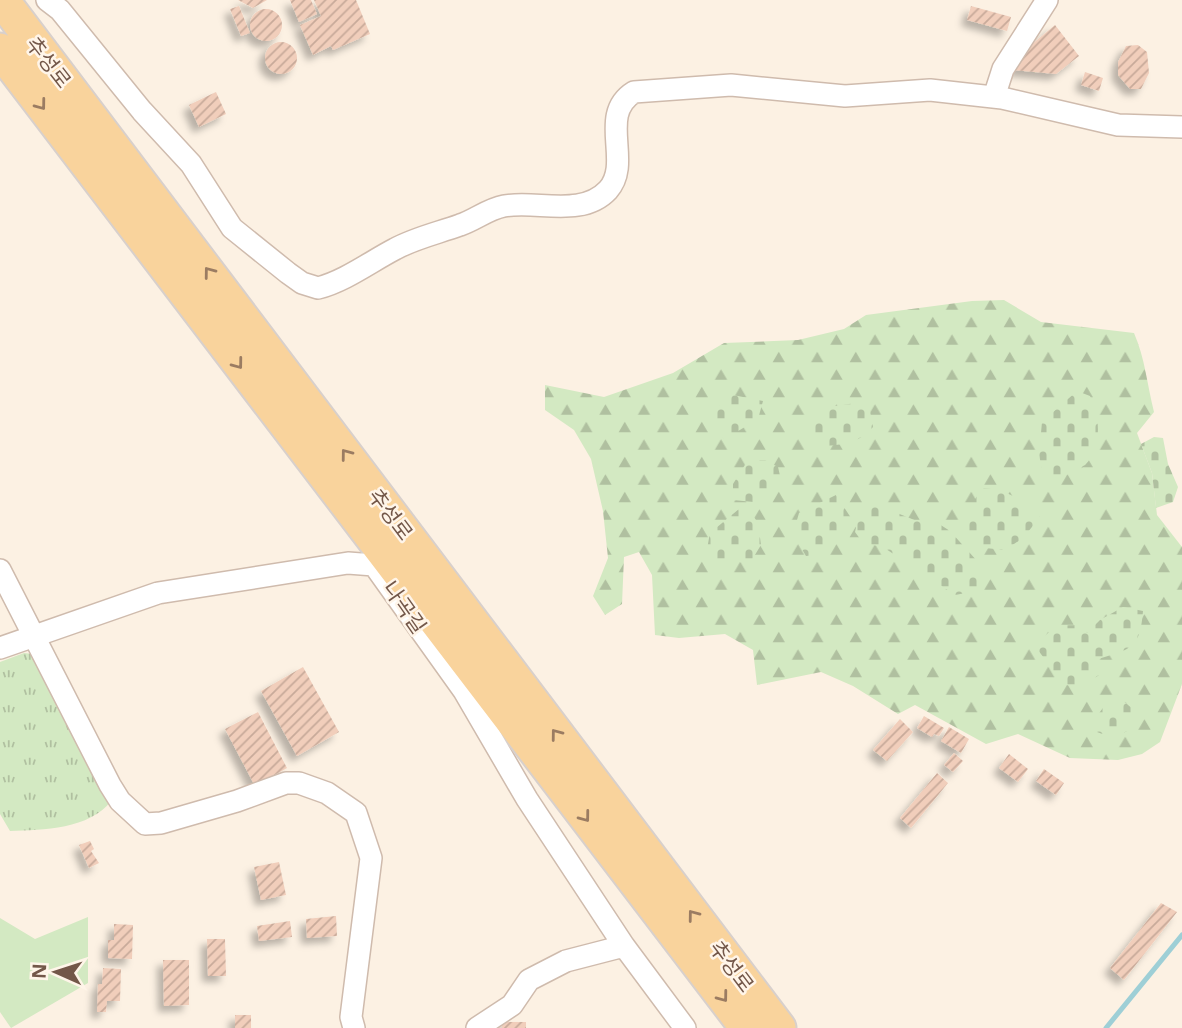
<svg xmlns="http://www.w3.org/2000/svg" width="1182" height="1028" viewBox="0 0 1182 1028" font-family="'Noto Sans','Noto Sans KR',sans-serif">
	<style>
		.grass { fill: url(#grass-tufts) }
		.forest { fill: url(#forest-firs) }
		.cemetery { fill: url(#cemetery-stones) }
		.park { fill: #d3e9c2 }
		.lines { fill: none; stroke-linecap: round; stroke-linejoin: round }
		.stream { stroke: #9ecfd6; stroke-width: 5 }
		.building { fill: url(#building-hatch); filter: url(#shadow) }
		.minor-casing { stroke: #cfbbad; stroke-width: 24 }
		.primary-casing { stroke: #d8d0cc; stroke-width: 37 }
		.minor { stroke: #fff; stroke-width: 21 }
		.primary { stroke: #f9d39c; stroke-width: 33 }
		.oneway { stroke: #9b7c62 }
		.labels { text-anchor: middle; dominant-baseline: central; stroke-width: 5; stroke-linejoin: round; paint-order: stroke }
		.street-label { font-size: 21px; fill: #735749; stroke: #fff5e9 }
	</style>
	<defs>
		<pattern id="grass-tufts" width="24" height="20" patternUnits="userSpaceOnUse" patternTransform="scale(1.75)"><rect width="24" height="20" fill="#d3e9c2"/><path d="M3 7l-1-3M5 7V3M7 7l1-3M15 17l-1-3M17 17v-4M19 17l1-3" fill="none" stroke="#b0c0a0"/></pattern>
		<pattern id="forest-firs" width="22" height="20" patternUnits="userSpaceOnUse" patternTransform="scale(1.75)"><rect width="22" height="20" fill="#d3e9c2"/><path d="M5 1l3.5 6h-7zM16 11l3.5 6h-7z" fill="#b0c0a0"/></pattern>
		<pattern id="cemetery-stones" width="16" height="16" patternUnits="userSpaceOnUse" patternTransform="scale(1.75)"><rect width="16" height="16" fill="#d3e9c2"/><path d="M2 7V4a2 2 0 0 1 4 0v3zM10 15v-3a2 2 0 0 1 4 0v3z" fill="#b0c0a0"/></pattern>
		<pattern id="building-hatch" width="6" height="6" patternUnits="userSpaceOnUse" patternTransform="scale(1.75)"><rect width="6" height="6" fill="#f1cebb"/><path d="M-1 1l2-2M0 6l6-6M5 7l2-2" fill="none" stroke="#c8aa9a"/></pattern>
		<filter id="shadow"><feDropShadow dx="-6" dy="6" stdDeviation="3.5" flood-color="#0004"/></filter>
	</defs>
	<rect width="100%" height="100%" fill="#fcf1e3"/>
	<path class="grass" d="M24 653 33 654 111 801C90 829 43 830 10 831L0 814V662Z"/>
	<path class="forest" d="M1004 300 1041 322 1134 333C1145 358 1147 384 1154 412L1137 433 1152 473 1157 515 1182 547V684L1160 742 1142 754 1118 760 1070 758 1018 734 986 744 915 705 898 714 853 686 821 672 757 685 753 650 725 634 679 638 655 635 652 575 639 552 624 557 622 604 605 615 593 596 608 558 603 511 591 459 574 430 545 410V385L604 397 673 373 724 343 798 340 844 329 866 315 972 301Z"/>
	<path class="cemetery" d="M1077 391 1090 396C1109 434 1094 487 1043 473L1039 455 1042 422Z
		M728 394 763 401 758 419 725 439 717 433 711 416Z
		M856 403 870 411 873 427C859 443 844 445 823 446L809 433 815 415 828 407Z
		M1154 437 1163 438 1168 464 1178 487 1173 502 1156 508 1152 473 1141 444Z
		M748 460H765L778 467 781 480 764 503 733 500V484Z
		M983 488C1008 490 1023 500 1040 517L1023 538 1005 550 975 547 962 536C963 518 972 502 983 488Z
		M836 495 853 521C840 542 831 554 806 556L793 534 799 513Z
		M877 505 917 521 936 522 950 531 978 562 985 580 976 591 955 595 883 547 863 543 855 532 860 510Z
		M739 509 750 511 758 523 761 545 750 563 717 560 707 549 710 533Z
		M1123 607 1143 611C1140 648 1132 649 1098 659L1102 673 1083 686 1064 685 1035 646C1051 628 1059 623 1084 626L1087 633 1100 620Z
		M1122 700 1134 710 1135 725C1123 736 1112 738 1097 732V716L1108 701Z"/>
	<path class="park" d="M88 917V983L11 1028 0 1012V918L35 939Z"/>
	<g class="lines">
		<path class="stream" d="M1106 1028 1182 935"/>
	</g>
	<path class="building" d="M238 0H267L253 8Z
		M290 0H311L317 14 299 22Z
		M314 0H356L370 34 333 50 331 46 313 55 300 25 321 16Z
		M239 6 250 33 241 36 230 9Z
		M971 6 1011 17 1007 31 967 20Z
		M250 25a16 16 0 1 1 32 0a16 16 0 1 1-32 0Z
		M1055 25 1079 56 1056 74 1013 70 1019 55Z
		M265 58a16 16 0 1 1 32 0a16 16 0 1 1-32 0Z
		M1138 45 1147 52 1149 73 1141 89H1130L1118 75V62L1126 46Z
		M1085 72 1103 78 1099 91 1081 85Z
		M216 92 226 114 199 127 189 105Z
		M303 667 339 732 297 756 261 691Z
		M258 712 287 768 255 786 225 729Z
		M924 716 944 728 939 736 934 734 932 737 917 728Z
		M900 719 913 732 887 761 873 750Z
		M949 727 969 739 961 753 941 741Z
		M954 753 963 761 953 772 944 765Z
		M1009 754 1028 769 1018 782 999 768Z
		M1044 769 1064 783 1056 795 1036 781Z
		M937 773 948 783 911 828 900 818Z
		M90 841 94 849 91 851 99 863 89 868 79 845Z
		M279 862 286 895 261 900 254 867Z
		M1161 903 1177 912 1124 980 1110 968Z
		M336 916 337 936 307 938 306 919Z
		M290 921 292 937 259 941 257 926Z
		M114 924 133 925 132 959 108 958V940H114Z
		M207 939H225L226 976H208Z
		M163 960H189V1005L164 1006Z
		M103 968 121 969 120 1001H107L106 1012H97L98 984H102Z
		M235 1015H251V1028H235Z
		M502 1022H526V1028H502Z"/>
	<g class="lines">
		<defs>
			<path id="minor" d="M47 0 60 10 142 111 191 164 232 228 288 273 302 283 318 288C345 281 370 262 395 249 415 238 438 233 460 225 475 220 488 209 504 206 537 200 582 218 608 190 633 162 597 115 634 92L731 85 845 96 930 90 1002 98 1118 125 1182 127
				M994 97 1003 69 1047 0
				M0 570 110 785 120 801 145 824 161 823 237 801 286 783H299L327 793 356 813 371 858 351 1017 354 1028
				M0 648 158 593 348 563 374 565 464 691 527 799 624 946 685 1028
				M477 1028 512 1005 529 980 566 961 624 946"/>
			<path id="primary" d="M2 0 779 1028
				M0 50 747 1028"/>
		</defs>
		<use href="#minor" class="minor-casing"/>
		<use href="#primary" class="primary-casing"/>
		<use href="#minor" class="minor"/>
		<use href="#primary" class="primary"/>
	</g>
	<defs><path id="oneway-chevron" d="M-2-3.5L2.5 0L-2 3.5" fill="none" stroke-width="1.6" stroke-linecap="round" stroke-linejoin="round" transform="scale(1.75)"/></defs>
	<g class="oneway">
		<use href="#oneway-chevron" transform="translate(41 105) rotate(53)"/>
		<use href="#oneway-chevron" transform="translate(209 272) rotate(-127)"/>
		<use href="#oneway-chevron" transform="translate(238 364) rotate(53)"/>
		<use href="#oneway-chevron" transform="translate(346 454) rotate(-127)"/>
		<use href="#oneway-chevron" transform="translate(556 734) rotate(-127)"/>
		<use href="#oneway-chevron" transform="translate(585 817) rotate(53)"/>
		<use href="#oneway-chevron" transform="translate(693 915) rotate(-127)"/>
		<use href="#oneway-chevron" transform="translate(723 997) rotate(53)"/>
	</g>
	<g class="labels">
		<g class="street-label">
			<text transform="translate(49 62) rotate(52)">추성로</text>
			<text transform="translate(391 514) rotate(53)">추성로</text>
			<text transform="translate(405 607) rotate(55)">나곡길</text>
			<text transform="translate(732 966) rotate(53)">추성로</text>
		</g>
	</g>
	<g transform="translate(56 972) rotate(273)" stroke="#fff5e9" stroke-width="5" paint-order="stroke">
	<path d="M0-5L12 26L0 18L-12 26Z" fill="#735749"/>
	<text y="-10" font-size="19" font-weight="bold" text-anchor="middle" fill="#735749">N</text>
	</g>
</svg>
